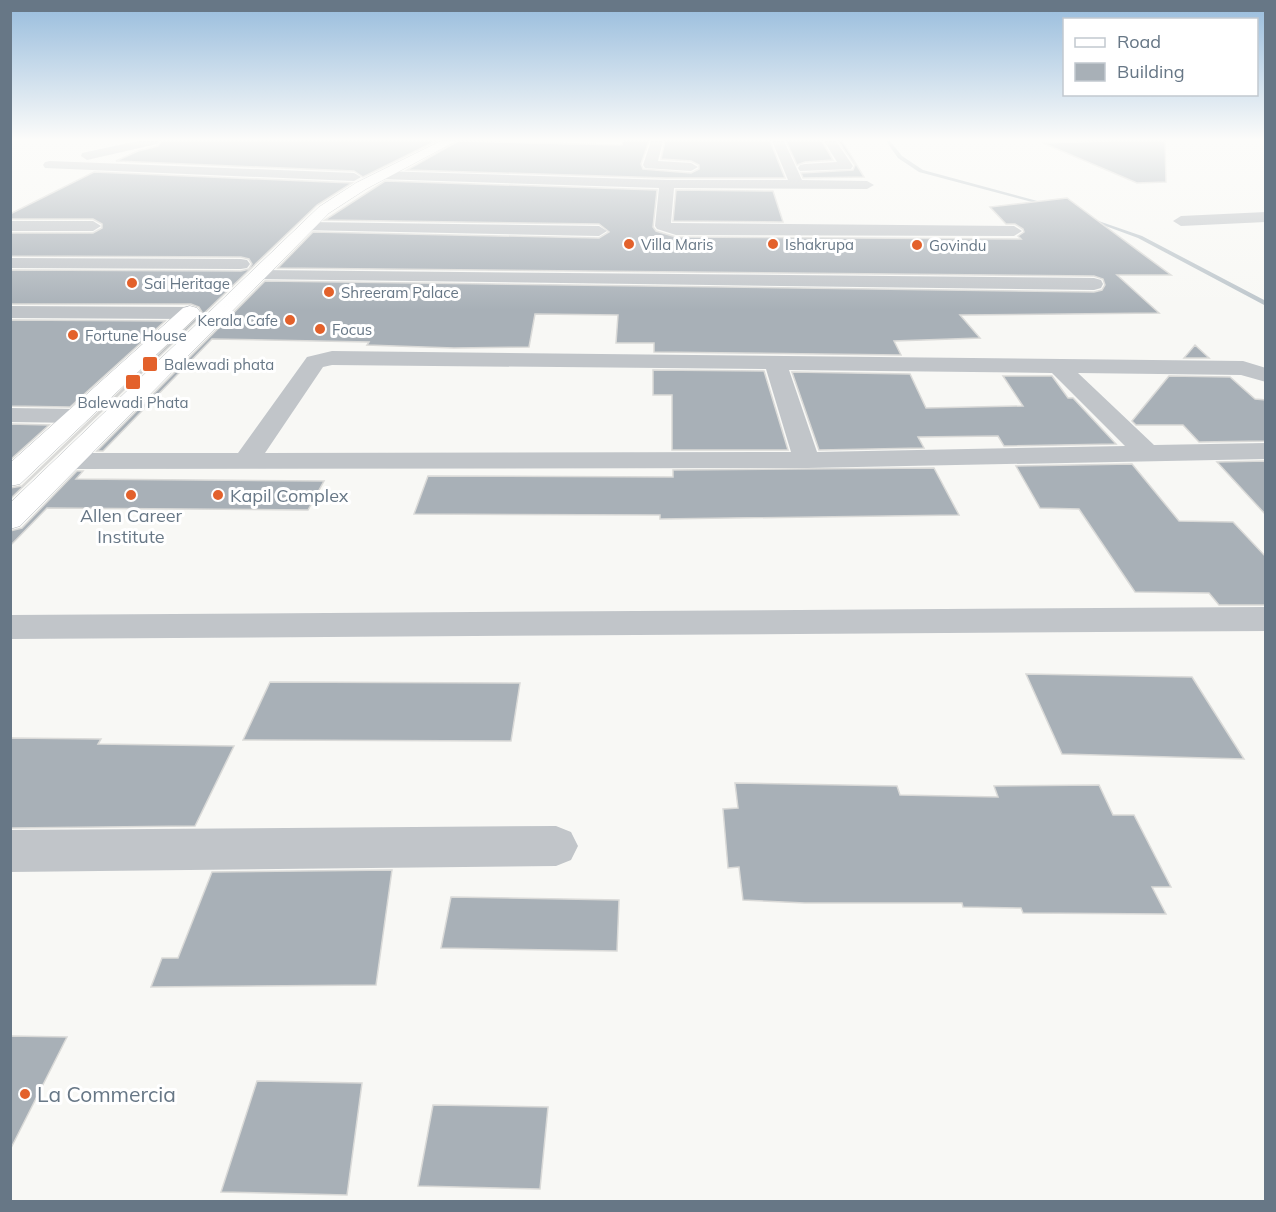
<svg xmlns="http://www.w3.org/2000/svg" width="1276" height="1212" viewBox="0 0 1276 1212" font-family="Mulish,sans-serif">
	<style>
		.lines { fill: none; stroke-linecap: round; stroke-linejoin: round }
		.stream { fill: #bcc5cb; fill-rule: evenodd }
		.building { fill: #a8b0b7; stroke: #dadad8; stroke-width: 1.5 }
		.major-casing { stroke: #b5b9bd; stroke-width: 1 }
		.minor { fill: #c1c5c9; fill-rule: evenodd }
		.major { fill: #fff; fill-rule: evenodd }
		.poi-dot { fill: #e3612b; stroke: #fff; stroke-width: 2 }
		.labels { text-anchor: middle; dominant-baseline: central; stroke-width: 6; stroke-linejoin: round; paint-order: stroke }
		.far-poi-label { font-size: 15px; fill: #677786; stroke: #fff; text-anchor: start }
		.poi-label { font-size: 18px; fill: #677786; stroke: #fff; text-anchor: start }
		.near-poi-label { font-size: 21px; fill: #677786; stroke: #fff; text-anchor: start }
	</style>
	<rect width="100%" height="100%" fill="#f8f8f5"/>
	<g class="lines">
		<path class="stream" d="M886 141H890L902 156 923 170 1056 206 1051 207 919 172 898 158Z
			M1084 216 1142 236 1266 301V306L1138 238 1084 218Z"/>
	</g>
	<path class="building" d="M161 141H436L363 177 354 171 116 161 138 151 158 146Z
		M458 141 622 145 623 141H649L641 164 643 169 691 173 699 169V165L691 161 661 159 665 141H770L785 178H667L407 170Z
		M786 141H822L833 160 805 162 797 165Z
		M838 141H842L864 177 803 178 801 173 853 170 855 165Z
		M1110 141H1165L1166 182 1137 183 1043 143Z
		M94 172 352 183 317 205 10 499V488L22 486 202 312 199 307 191 304H10V270L241 271 249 269 252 264 249 259 241 257 10 256V233H93L102 228V224L93 219H10V214Z
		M385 181 657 190 653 227 656 231 676 237 1021 239 1018 236 1024 232 1023 229 1015 224H1006L990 207 1067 198 1171 275H1117L1159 313 960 315 980 338 894 341 901 355 654 352V343H616L618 315 535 314 529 347 454 348 367 345 369 342 212 339 103 451H97L265 281 1094 292 1102 290 1105 285 1103 279 1094 276 278 268 313 232 599 238 609 232 599 224 325 220Z
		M676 190 773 191 783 222 673 221Z
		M10 320 165 321 70 407 10 406Z
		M1195 345 1209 358H1184Z
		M653 370 764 371 788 450H672V395H653Z
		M792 372 910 374 926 408 1023 406 1003 376H1052L1068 398H1073L1116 444 1004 446 998 436 918 437 924 448 819 450Z
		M1169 376 1230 377 1255 399 1266 400V441L1199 442 1183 425H1136L1132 421Z
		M10 424 49 425 10 460Z
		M1266 461V515L1217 462Z
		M1132 464 1179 521 1233 522 1266 557V605H1219L1209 593 1135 592 1079 509 1040 508 1016 466Z
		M934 468 959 515 660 519V515L414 514 428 476 673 477V470Z
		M77 471H83L76 479 324 481 308 510 47 508 10 546V531L22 528Z
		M1026 674 1192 677 1244 759 1062 754Z
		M270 682 520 683 511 741 243 740Z
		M10 738 101 739 98 744 234 746 195 826 10 828Z
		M735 783 897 786 900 795 998 797 994 786 1099 785 1113 815H1134L1171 887H1152L1166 914 1023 913 1021 908 963 907 962 903H805L743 900 739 867 728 868 723 809 738 808Z
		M392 870 376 985 151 987 162 958H178L212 872Z
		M451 897 619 900 617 951 441 948Z
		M10 1036 67 1037 10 1150Z
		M257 1081 362 1083 347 1195 221 1192Z
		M433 1105 548 1107 540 1189 418 1186Z"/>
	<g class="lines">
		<defs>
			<path id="major" d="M441 141H456L366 189 329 213 20 526 10 529V503L319 207 356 183Z
				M190 306 197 308 200 312 197 316 20 484 10 486V463L183 308Z"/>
		</defs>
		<use href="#major" class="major-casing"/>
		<path class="minor" d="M138 141H159L157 144 87 160 81 156 82 153Z
			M651 141H663L658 161 691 163 698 167 691 171 645 168 643 165Z
			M772 141H784L802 180 867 181 874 185 867 189 674 188 671 223 1014 226 1022 231 1014 236 676 235 657 229 655 226 659 188 380 179 373 175 380 171 667 180H788Z
			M824 141H836L853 166 851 169 800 171 798 168 800 165 805 164 837 162Z
			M50 161 354 173 361 177 354 181 45 168 43 165 45 162Z
			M1266 212V222L1181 226 1173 221 1181 216Z
			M10 221H93L101 226 93 231H10Z
			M307 222 599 226 607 231 599 236 301 230 299 227Z
			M10 258 241 259 247 260 250 264 247 268 241 269 10 268Z
			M259 270 1094 278 1101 280 1103 284 1101 288 1094 290 253 279 250 275 253 271Z
			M10 306 189 307 196 309 199 313 196 317 189 319 10 318Z
			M332 351 1243 361 1266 368V382L1241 375 1078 373 1154 445 1266 443V459L807 468 70 469 61 467 57 461 61 455 70 453H238L307 357ZM332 365 766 369 791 452 265 453 323 367ZM789 370 1052 373 1125 446 817 452Z
			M10 408 78 409 87 411 90 416 87 421 78 423 10 422Z
			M1266 607V631L10 639V615Z
			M556 826 571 832 578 846 571 860 556 866 10 872V830Z"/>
		<use href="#major" class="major"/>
	</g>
	<linearGradient id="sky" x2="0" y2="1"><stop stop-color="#96bbdc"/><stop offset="0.45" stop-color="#fcfcfa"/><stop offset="1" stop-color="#fcfcfa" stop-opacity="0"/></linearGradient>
	<rect width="1276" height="310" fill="url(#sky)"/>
	<g class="poi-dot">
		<circle cx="629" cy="244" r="6"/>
		<circle cx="773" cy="244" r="6"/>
		<circle cx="917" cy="245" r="6"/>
		<circle cx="132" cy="283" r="6"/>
		<circle cx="329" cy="292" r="6"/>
		<circle cx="290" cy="320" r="6"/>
		<circle cx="320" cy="329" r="6"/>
		<circle cx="73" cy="335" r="6"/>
		<rect x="142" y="356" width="16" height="16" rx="3"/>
		<rect x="125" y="374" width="16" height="16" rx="3"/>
		<circle cx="131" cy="495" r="6"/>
		<circle cx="218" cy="495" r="6"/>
		<circle cx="25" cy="1094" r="6"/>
	</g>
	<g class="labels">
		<g class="far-poi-label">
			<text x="641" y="244">Villa Maris</text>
			<text x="785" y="244">Ishakrupa</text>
			<text x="929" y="245">Govindu</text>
			<text x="144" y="283">Sai Heritage</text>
			<text x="341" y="292">Shreeram Palace</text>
			<text x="278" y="320" text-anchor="end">Kerala Cafe</text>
			<text x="332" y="329">Focus</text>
			<text x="85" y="335">Fortune House</text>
			<text x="164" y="364">Balewadi phata</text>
			<text x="133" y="402" text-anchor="middle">Balewadi Phata</text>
		</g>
		<g class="poi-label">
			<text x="230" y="495">Kapil Complex</text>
			<text x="131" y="515" text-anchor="middle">Allen Career<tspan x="131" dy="21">Institute</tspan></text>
		</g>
		<g class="near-poi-label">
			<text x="37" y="1094">La Commercia</text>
		</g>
	</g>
	<rect width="1276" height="1212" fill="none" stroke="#677786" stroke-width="24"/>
	<rect x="1063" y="18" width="195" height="78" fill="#ffffff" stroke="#c2c9cf" stroke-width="1.5"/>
	<rect x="1075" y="38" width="30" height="9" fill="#ffffff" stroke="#c2c9cf" stroke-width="1.5"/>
	<text x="1117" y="48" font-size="18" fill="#677786">Road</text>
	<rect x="1075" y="63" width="30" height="18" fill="#a8b0b7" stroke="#c2c9cf" stroke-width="1.5"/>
	<text x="1117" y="78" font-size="18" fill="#677786">Building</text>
</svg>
